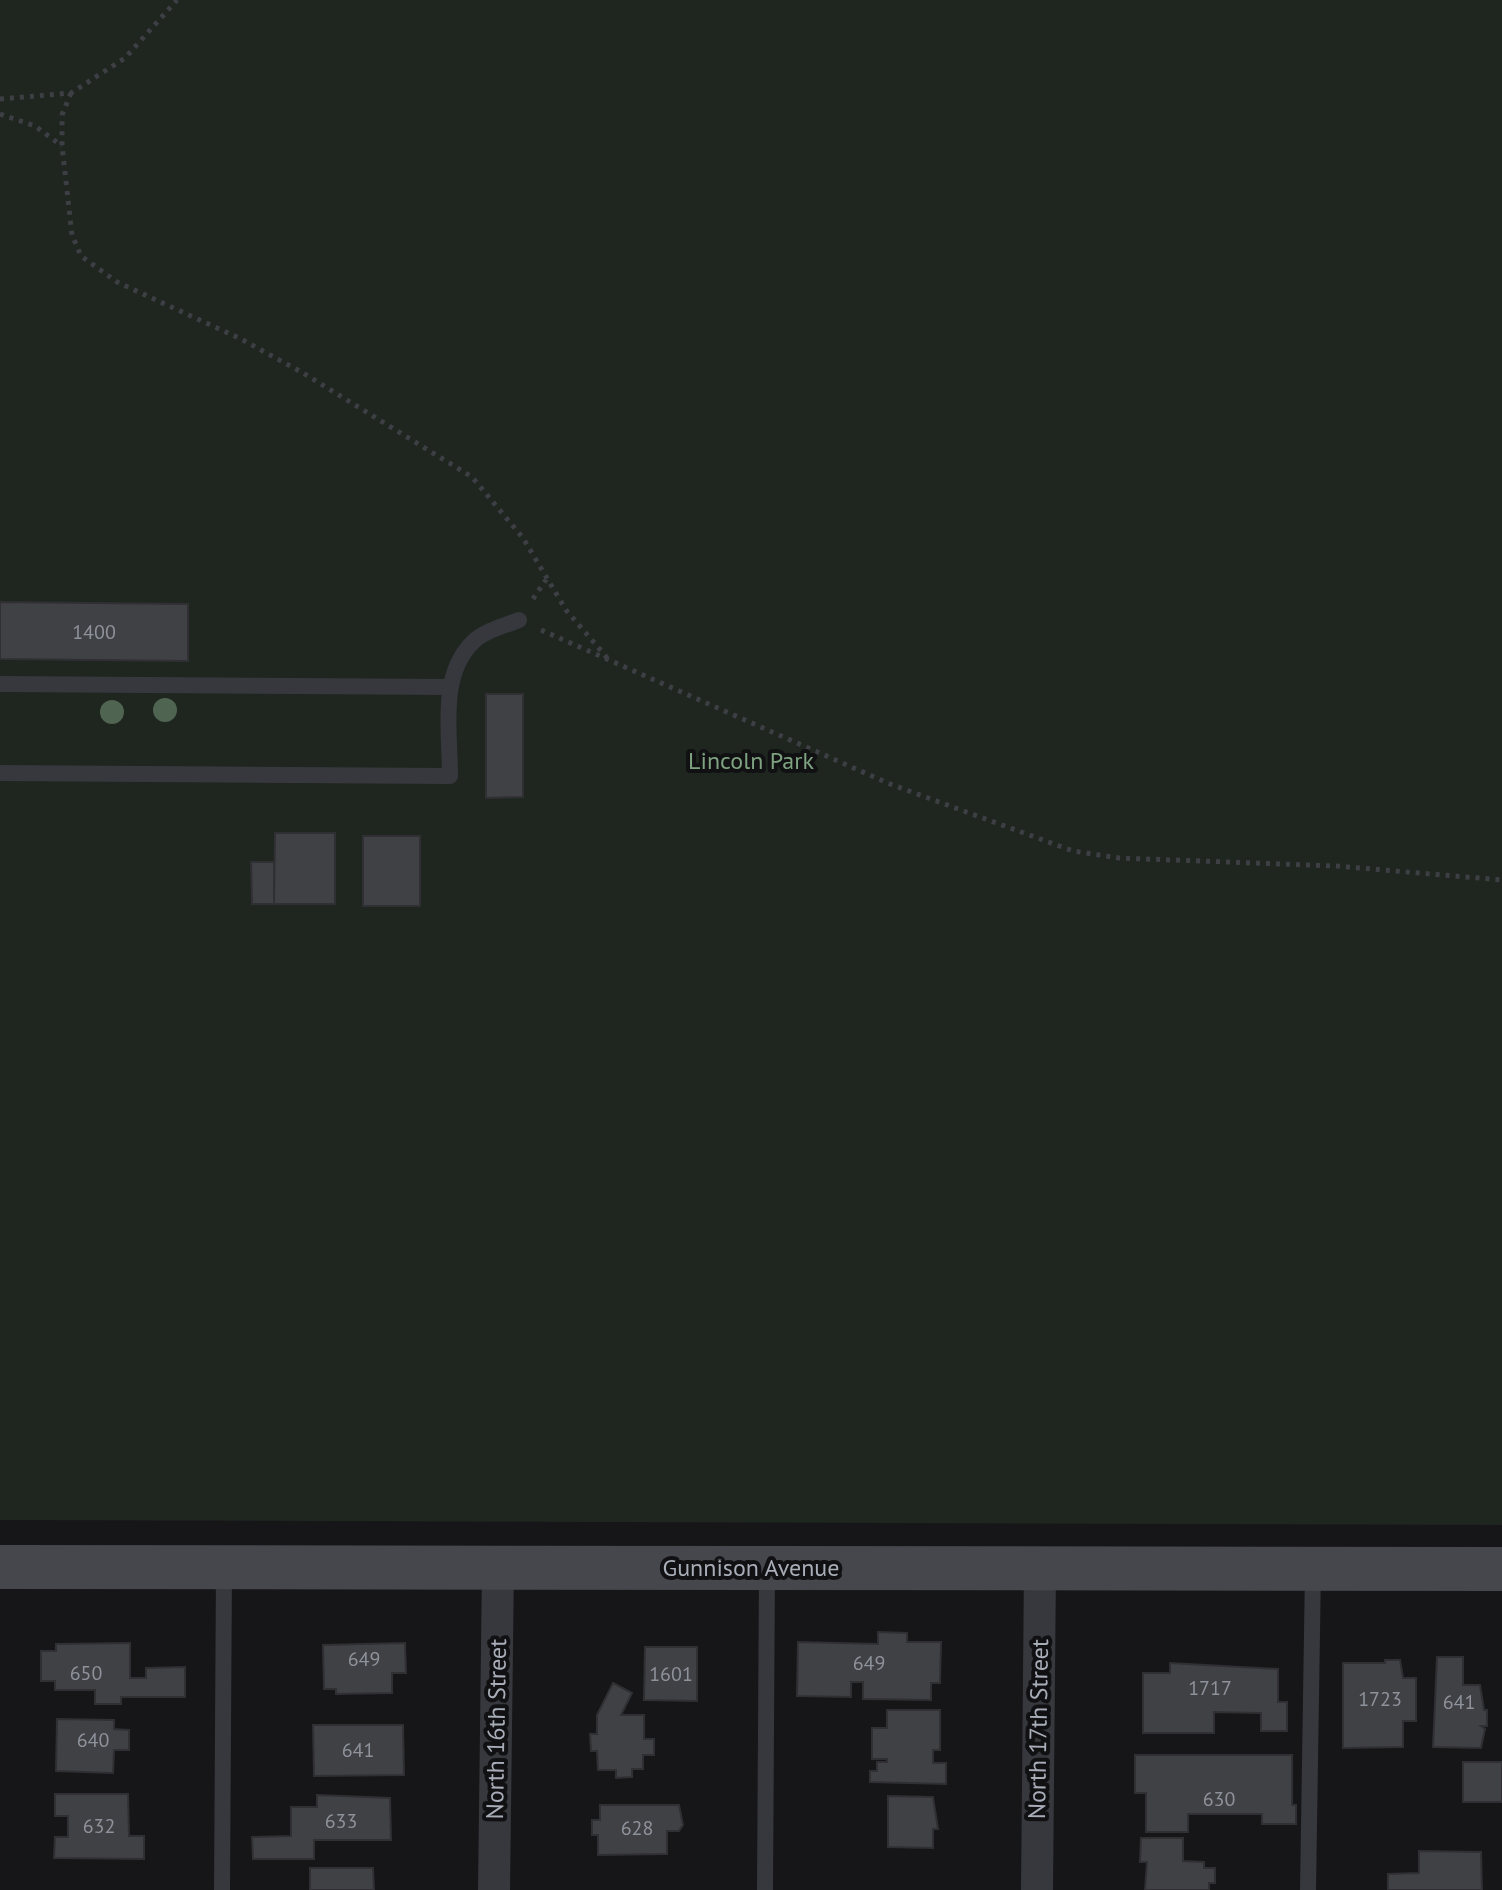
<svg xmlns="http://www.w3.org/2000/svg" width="1502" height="1890" viewBox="0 0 1502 1890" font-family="'PT Sans',sans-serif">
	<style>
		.green { fill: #1e261f }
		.building { fill: #404145; stroke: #303034; stroke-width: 2 }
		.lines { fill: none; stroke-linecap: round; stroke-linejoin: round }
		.path { stroke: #3d3f44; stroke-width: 5; stroke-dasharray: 4 6; stroke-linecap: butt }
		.lane { stroke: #37383d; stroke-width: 16 }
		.street { stroke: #37383d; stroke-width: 32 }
		.secondary { stroke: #45474d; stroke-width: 44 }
		.tree { fill: #506452 }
		.labels { text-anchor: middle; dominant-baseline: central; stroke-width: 8; stroke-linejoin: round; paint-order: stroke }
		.number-label { font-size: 20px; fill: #8e929b }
		.park-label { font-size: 24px; fill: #7fa381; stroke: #111113 }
		.street-label { font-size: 24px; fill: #a8adb8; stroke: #111113 }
	</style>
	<rect width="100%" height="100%" fill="#161618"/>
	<path class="green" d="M0 0H1502V1525L0 1520Z"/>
	<path class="building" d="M0 602 188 604V661L0 659Z
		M486 694H523V797L486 798Z
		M275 833H335V904H274Z
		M363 836H420V906H363Z
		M251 862H274V904H252Z
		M878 1632 907 1633V1642H941L940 1683H931V1700L863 1699V1682H851V1697L797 1696 798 1642 878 1644Z
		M130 1643V1678H146V1668L185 1667V1697H121V1704H95V1690H55V1681H41V1651H56V1644Z
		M405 1643 406 1673H392V1693L336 1694V1689H324L323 1645Z
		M645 1647H697V1701L644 1700Z
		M1437 1657H1463V1685H1480L1484 1710H1487V1726H1481L1485 1729 1481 1748 1433 1747Z
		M1385 1660H1400L1403 1678H1416V1721H1403V1747L1343 1748V1663H1385Z
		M1170 1663 1278 1669V1702H1287V1731H1261V1713L1214 1712V1733H1143V1673H1170Z
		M613 1683 632 1693 621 1715H644V1739H654V1755H643V1769H632V1777L616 1778V1770H598L597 1751H591L590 1734H597V1715Z
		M887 1710H940V1750H933V1763H946V1784L870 1782V1771H877V1762H887V1759H872V1728H887Z
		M57 1719 114 1720V1729L129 1730V1750H114L113 1773 56 1771Z
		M313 1725H403L404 1775 314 1776Z
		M1135 1755H1292V1805H1296V1824H1262V1814H1188V1832H1146V1793H1135Z
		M1463 1762H1502V1802H1463Z
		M55 1794H128L129 1836H144V1859L54 1858 55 1837H68V1816H55Z
		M317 1795 390 1798 391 1840H314V1859H253L252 1837 291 1836V1807H317Z
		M888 1796 933 1797 938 1829H933V1848L888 1847Z
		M600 1805H679L683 1825 679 1831H667V1854L598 1855V1835H592V1820H600Z
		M1141 1838H1183V1861L1204 1862V1868H1215V1883H1209V1890H1145L1147 1862H1140Z
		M1419 1851 1481 1852 1482 1890H1388V1874L1419 1873Z
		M310 1868H373L374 1890H310Z"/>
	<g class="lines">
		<path class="path" d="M71 93 62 115V146L72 235 81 256 117 282 241 339 303 373 472 477 523 538 566 610 609 660
			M0 99 71 93 125 58 177 0
			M0 114 35 126 62 146
			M533 599 547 578
			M541 630 890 784 1073 851 1119 858 1336 866 1502 880"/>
		<path class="lane" d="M0 684 450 687
			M0 773 450 776C450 732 439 675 473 642 484 631 504 626 519 620
			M222 1890 224 1569
			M765 1890 767 1568
			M1308 1890 1313 1569"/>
		<path class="street" d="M494 1890 498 1567
			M1037 1890 1040 1567"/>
		<path class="secondary" d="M0 1567 1502 1569"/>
	</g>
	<g class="tree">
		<circle cx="165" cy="710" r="12"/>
		<circle cx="112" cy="712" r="12"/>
	</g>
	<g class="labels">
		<g class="number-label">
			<text x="94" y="632">1400</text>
			<text x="364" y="1659">649</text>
			<text x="869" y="1663">649</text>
			<text x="86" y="1673">650</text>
			<text x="671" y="1674">1601</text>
			<text x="1210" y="1688">1717</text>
			<text x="1380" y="1699">1723</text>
			<text x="1459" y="1702">641</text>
			<text x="93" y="1740">640</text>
			<text x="358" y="1750">641</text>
			<text x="1219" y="1799">630</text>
			<text x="341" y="1821">633</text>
			<text x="99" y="1826">632</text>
			<text x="637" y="1828">628</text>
		</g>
		<g class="park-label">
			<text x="751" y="760">Lincoln Park</text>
		</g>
		<g class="street-label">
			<text x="751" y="1567">Gunnison Avenue</text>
			<text transform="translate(496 1729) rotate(-89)">North 16th Street</text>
			<text transform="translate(1038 1729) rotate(-89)">North 17th Street</text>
		</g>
	</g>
</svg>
